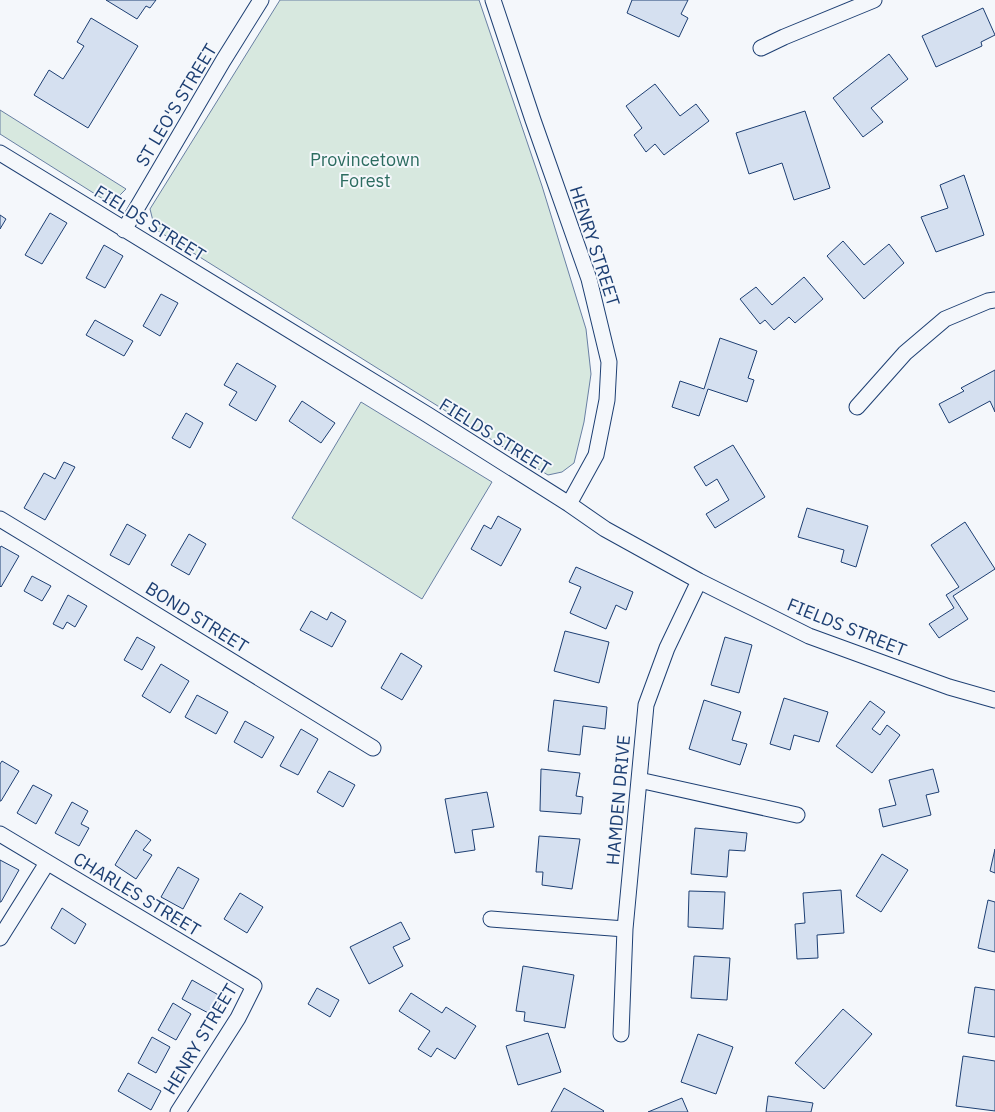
<svg xmlns="http://www.w3.org/2000/svg" width="995" height="1112" viewBox="0 0 995 1112" font-family="'IBM Plex Sans',sans-serif">
	<style>
		.green { fill: #d7e8df; stroke: #687fa3 }
		.building { fill: #d5e0f0; stroke: #1d3f73 }
		.lines { fill: none; stroke-linecap: round; stroke-linejoin: round }
		.minor-casing { stroke: #1d3f73; stroke-width: 17 }
		.minor { stroke: #f4f7fb; stroke-width: 15 }
		.labels { text-anchor: middle; dominant-baseline: central; stroke-width: 4; stroke-linejoin: round; paint-order: stroke }
		.street-label { font-size: 18px; fill: #1d3f73; stroke: #f4f7fb }
		.park-label { font-size: 18px; fill: #2c6c60; stroke: #f4f7fb }
	</style>
	<rect width="100%" height="100%" fill="#f4f7fb"/>
	<path class="green" d="M280 0H479L542 186 586 329 591 374 584 422 574 463 562 472 548 475 155 229 150 209Z
		M0 110 126 189 117 198 103 199 0 134Z
		M361 402 492 482 422 599 292 518Z"/>
	<path class="building" d="M106 0H156L150 8 146 6 137 19Z
		M632 0H688L681 14 688 18 679 37 627 13Z
		M983 8 995 35 981 42 982 46 936 67 922 36Z
		M91 18 138 46 88 128 34 95 49 70 63 79 84 46 77 42Z
		M889 54 908 79 871 108 883 122 863 137 833 98Z
		M655 84 680 116 696 104 709 121 664 155 655 144 646 152 634 135 642 128 626 106Z
		M805 111 830 188 794 200 782 163 749 174 736 133Z
		M964 175 984 235 936 252 921 217 948 208 940 185Z
		M50 213 67 223 42 264 25 255Z
		M0 215 6 219 0 229Z
		M843 241 864 265 889 244 904 263 864 299 827 256Z
		M104 245 123 256 105 288 86 278Z
		M804 277 823 299 795 323 789 317 774 330 765 320 760 324 740 299 756 287 772 305Z
		M161 294 178 303 160 336 143 326Z
		M95 320 133 341 124 356 86 335Z
		M720 338 757 351 748 378 754 380 747 402 708 389 699 416 672 407 680 381 704 389Z
		M237 363 276 386 256 421 229 405 237 392 224 385Z
		M995 370V412L990 401 949 423 939 404 964 391 961 388Z
		M302 401 335 423 321 443 289 421Z
		M186 413 203 423 190 448 172 438Z
		M733 445 765 497 715 528 706 514 729 500 717 479 706 486 694 467Z
		M64 462 75 467 45 520 24 508 44 473 55 479Z
		M807 508 868 526 856 567 841 562 844 550 798 537Z
		M498 516 521 529 501 566 471 549 484 525 491 529Z
		M965 522 995 569 953 596 968 619 939 638 929 624 954 608 946 595 959 587 931 545Z
		M127 524 146 535 129 565 110 555Z
		M189 534 206 544 189 575 171 565Z
		M1 546 19 556 1 587 0 586V548Z
		M576 567 633 592 626 610 616 605 606 629 570 613 581 587 569 582Z
		M32 576 51 586 42 601 24 591Z
		M68 595 87 606 75 627 67 622 63 629 53 624Z
		M311 611 327 620 331 612 346 621 332 647 300 630Z
		M565 631 609 642 599 683 554 671Z
		M137 637 155 647 142 670 124 660Z
		M725 637 752 645 739 693 711 685Z
		M401 653 422 666 402 700 381 688Z
		M161 664 189 681 170 713 142 696Z
		M197 695 228 712 216 734 185 717Z
		M784 698 828 712 819 742 794 735 790 750 770 744Z
		M554 700 607 707 605 729 583 726 580 755 548 751Z
		M704 700 741 712 732 740 747 744 740 765 689 749Z
		M870 701 885 712 872 729 880 735 887 725 900 735 872 773 836 746Z
		M245 721 274 737 262 758 234 742Z
		M301 729 318 739 298 775 280 766Z
		M2 761 19 771 1 801H0V764Z
		M541 769 580 773 576 796 583 797 581 814 540 811Z
		M933 769 939 792 926 795 931 815 883 827 879 809 896 805 889 780Z
		M329 771 355 785 343 807 317 792Z
		M33 785 52 795 36 824 17 813Z
		M487 792 494 827 472 830 475 850 455 853 445 799Z
		M72 802 88 811 81 824 89 828 79 846 55 833Z
		M695 828 747 833 745 851 729 850 727 877 691 874Z
		M136 830 151 840 143 850 152 855 136 879 115 865Z
		M539 836 580 839 572 889 542 885 543 872H536Z
		M995 849V873L990 871Z
		M882 854 908 870 881 912 856 896Z
		M0 860 19 870 1 902H0Z
		M178 867 199 879 183 909 161 897Z
		M841 890 844 933 817 935 818 958 797 959 795 924 805 923 803 893Z
		M689 891 725 892 723 929 688 927Z
		M240 893 263 907 247 933 224 919Z
		M988 900 995 902V952L978 948Z
		M62 908 86 924 75 944 51 928Z
		M401 922 410 939 393 947 403 966 369 984 350 947Z
		M694 956 730 958 727 1000 691 998Z
		M523 966 574 975 565 1028 524 1021 525 1012 516 1011Z
		M192 980 222 997 212 1015 182 999Z
		M975 987 995 990V1037L968 1033Z
		M317 988 339 1000 330 1017 308 1004Z
		M411 993 442 1013 446 1007 476 1026 455 1059 437 1048 431 1057 418 1049 430 1031 399 1011Z
		M173 1003 191 1014 176 1040 158 1030Z
		M843 1009 872 1034 824 1089 795 1063Z
		M548 1033 561 1072 518 1085 506 1046Z
		M698 1034 733 1047 716 1094 681 1082Z
		M152 1037 170 1047 156 1073 138 1063Z
		M963 1056 995 1061V1111L956 1106Z
		M128 1073 161 1091 151 1110 118 1091Z
		M564 1088 604 1111 603 1112H551Z
		M768 1096 813 1103 811 1112H766Z
		M682 1098 688 1112H648Z"/>
	<g class="lines">
		<defs>
			<path id="minor" d="M493 0 533 120 589 279 609 362 607 400 596 455 569 504
				M761 48 784 37 874 0
				M0 153 428 415 569 504 605 529 699 581 809 636 949 687 995 700
				M124 230 223 61 261 0
				M857 407 905 353 945 319 988 301 995 300
				M0 519 38 542 373 748
				M639 780 797 815
				M0 834 254 986 238 1018 178 1112
				M491 919 625 929
				M0 938 47 863
				M621 1034 625 929 646 705 667 648 699 581"/>
		</defs>
		<use href="#minor" class="minor-casing"/>
		<use href="#minor" class="minor"/>
	</g>
	<g class="labels">
		<g class="street-label">
			<text transform="translate(176 105) rotate(-59)">ST LEO'S STREET</text>
			<text transform="translate(150 223) rotate(32)">FIELDS STREET</text>
			<text transform="translate(595 246) rotate(72)">HENRY STREET</text>
			<text transform="translate(495 436) rotate(32)">FIELDS STREET</text>
			<text transform="translate(197 617) rotate(32)">BOND STREET</text>
			<text transform="translate(847 627) rotate(22)">FIELDS STREET</text>
			<text transform="translate(618 800) rotate(-85)">HAMDEN DRIVE</text>
			<text transform="translate(137 894) rotate(31)">CHARLES STREET</text>
			<text transform="translate(200 1039) rotate(-59)">HENRY STREET</text>
		</g>
		<g class="park-label">
			<text x="365" y="159">Provincetown<tspan x="365" dy="21">Forest</tspan></text>
		</g>
	</g>
</svg>
